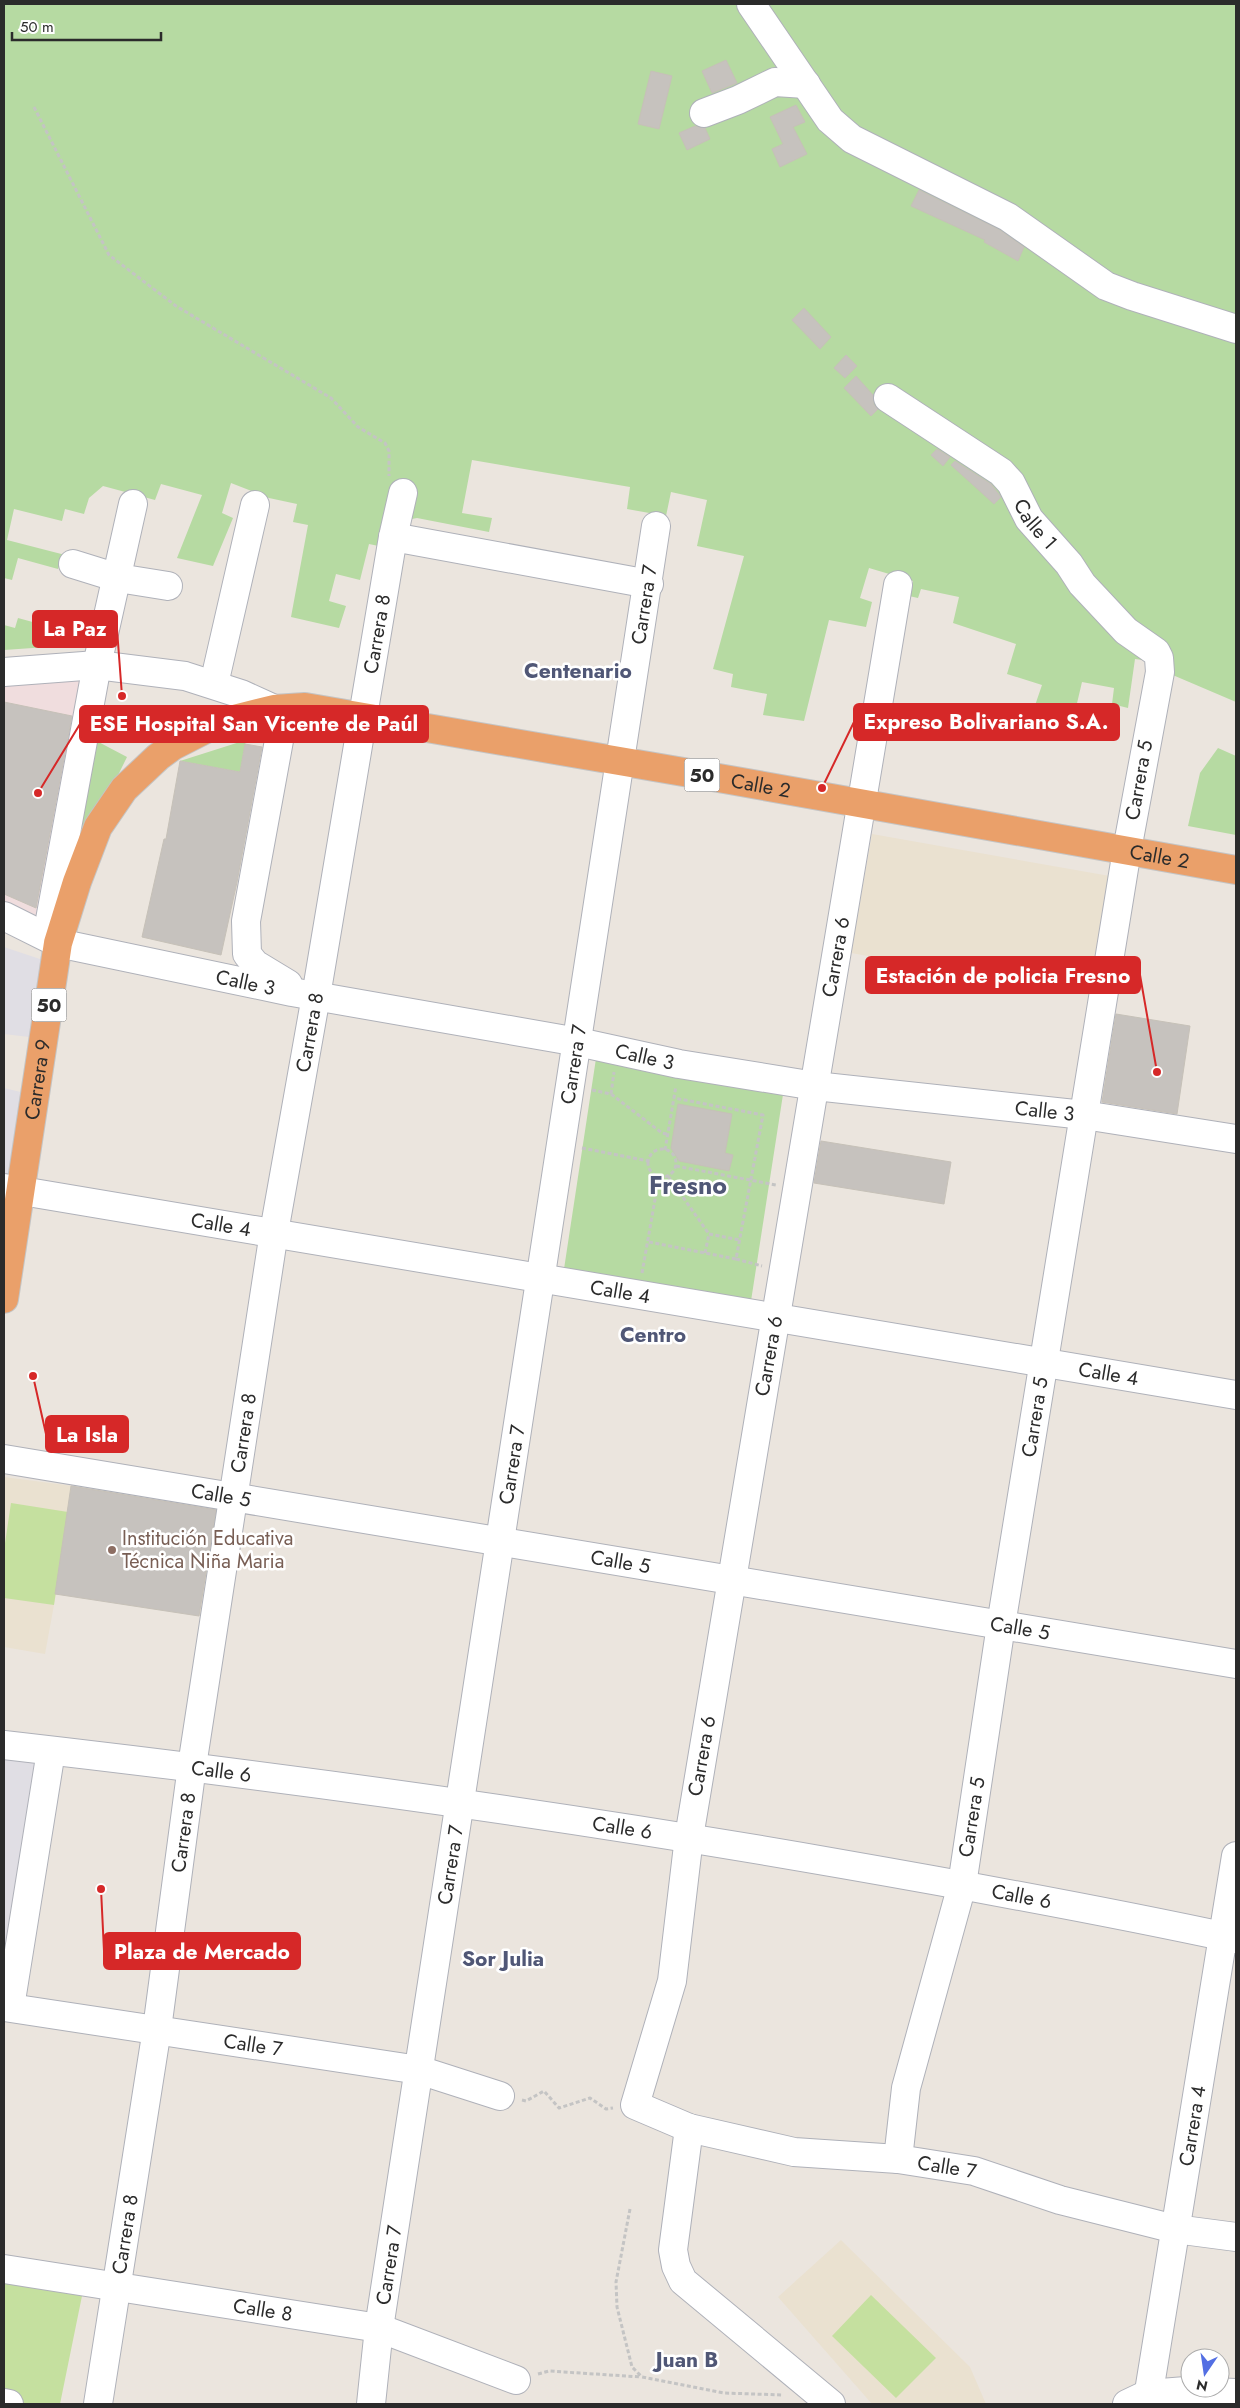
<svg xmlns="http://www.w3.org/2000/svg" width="1240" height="2408" viewBox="0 0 1240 2408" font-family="Jost,sans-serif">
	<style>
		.industrial { fill: #e0dee4 }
		.education { fill: #eae1d0 }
		.medical { fill: #f0ddde }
		.green { fill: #b6daa2 }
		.pitch { fill: #c5e09f }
		.building { fill: #c6c2be; stroke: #c6c1b8 }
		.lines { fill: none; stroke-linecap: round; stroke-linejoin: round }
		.minor-casing { stroke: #afb1b9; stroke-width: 30 }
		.highway-casing { stroke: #c4c4c4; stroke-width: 30 }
		.path { stroke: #c4c4c4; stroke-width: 3; stroke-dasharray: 4 2.5; stroke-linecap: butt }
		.minor { stroke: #fff; stroke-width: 28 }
		.highway { stroke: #eaa06a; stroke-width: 28 }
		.education-dot { fill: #8d6e63; stroke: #fff; stroke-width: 2 }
		.labels { text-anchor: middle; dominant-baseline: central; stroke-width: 5; stroke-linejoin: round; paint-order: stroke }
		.shield { fill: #fff; stroke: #6b6b6b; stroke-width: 1 }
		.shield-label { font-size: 19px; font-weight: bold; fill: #2b2b2b }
		.street-label { font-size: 20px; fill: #2b2b2b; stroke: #fff }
		.education-label { font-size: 20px; fill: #785e54; stroke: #fff; text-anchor: start }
		.neighbourhood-label { font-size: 21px; font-weight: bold; fill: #505776; stroke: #fff }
		.district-label { font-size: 25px; font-weight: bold; fill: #505776; stroke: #fff }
		.leader { fill: none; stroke: #d62828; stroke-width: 2 }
		.callout-dot { fill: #d62828; stroke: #fff; stroke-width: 2 }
		.callout { fill: #d62828; stroke: #d62828; stroke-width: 2 }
		.callout-label { font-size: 21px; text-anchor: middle; font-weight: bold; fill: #fff }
	</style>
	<rect width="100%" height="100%" fill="#ebe5de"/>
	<path class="industrial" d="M43 944 60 952 38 1038 4 1034V947L40 959Z
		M4 1088 29 1094 15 1180 4 1179Z
		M4 1755 55 1763 4 1996Z"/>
	<path class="education" d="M872 834 1121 878 1099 997 851 953Z
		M4 1477 227 1506 208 1617 56 1594 45 1654 4 1647Z
		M841 2240 970 2367 986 2404H872L778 2297Z"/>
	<path class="medical" d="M97 673 43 923 4 905V682Z"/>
	<path class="green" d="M4 4H1236V702L1168 673 1158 662 1135 659 1128 708 1112 704 1114 688 1082 682 1070 733 1029 723 1042 685 1007 674 1016 644 953 623 959 597 921 589 918 598 909 596 913 581 869 568 860 598 872 602 866 627 829 620 804 721 763 715 767 694 731 687 733 674 713 669 744 556 697 546 707 500 671 492 666 516 627 509 630 487 472 460 462 513 492 518 489 532 417 518 401 521 393 549 369 544 360 580 336 574 329 601 346 606 339 628 291 617 308 525 293 522 297 504 269 498 231 483 222 513 233 518 213 566 177 558 202 495 161 484 155 500 103 486 89 498 84 514 65 509 62 521 14 509 7 540 73 557 61 561 58 569 18 558 12 580 4 578Z
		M18 618 91 638 90 644 4 650V625L15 628Z
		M89 737 127 757 85 842 57 935Z
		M246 740 240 772 180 761Z
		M1218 748 1236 756V835L1188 826 1200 773Z
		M597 1052 784 1088 751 1301 564 1269Z"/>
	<path class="pitch" d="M11 1503 68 1512 54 1605 4 1598V1550Z
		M4 2276 83 2291 60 2404H26L4 2400Z
		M871 2295 936 2358 896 2398 832 2336Z"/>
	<path class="building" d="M726 60 737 83 712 93 702 71Z
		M651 71 672 76 659 129 638 124Z
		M796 105 805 122 793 127 807 154 780 167 772 149 783 144 770 117Z
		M695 126 705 128 710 139 687 150 679 133Z
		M919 190 1000 230 1024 247 1018 261 984 242 985 240 911 206Z
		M804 308 831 337 820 349 792 320Z
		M846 355 857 366 845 378 834 368Z
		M856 376 873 395 874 405 878 409 871 416 844 388Z
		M937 449 950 457 943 466 931 455Z
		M955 461 991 484 1001 497 994 504 951 465Z
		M4 702 72 716 36 908 4 894Z
		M245 744 262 747 237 882 221 955 142 937 164 839H166L180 761 240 772Z
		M1116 1014 1190 1026 1177 1114 1102 1102Z
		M678 1104 732 1114 725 1153 733 1155 729 1171 679 1161 671 1148Z
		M821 1141 951 1162 944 1204 814 1183Z
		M71 1486 216 1510 199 1616 55 1594Z"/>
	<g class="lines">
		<defs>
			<g id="minor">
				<path d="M751 4 830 120 852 139 1008 217 1106 286 1132 296 1236 329"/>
				<path d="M704 113 738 100 775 82 806 84"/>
				<path id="s1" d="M888 398 1001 472 1011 483 1029 519 1069 564 1082 584 1126 631 1156 652 1159 658 1160 672 1127 850 1001 1625 962 1885 906 2088 898 2159"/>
				<path d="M393 537 649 584"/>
				<path d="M73 564 118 578 168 586"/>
				<path id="s2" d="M898 585 689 1837 672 1981 635 2105 689 2128 794 2152 898 2159 974 2171 1060 2200 1175 2229 1236 2237"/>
				<path d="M4 672 97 665 185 676 241 694 274 709 280 735 246 921 247 954 255 964 288 984"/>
				<path d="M214 684 255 505"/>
				<path id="s3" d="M4 916 58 943 292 992 578 1042 679 1064 815 1086 1084 1115 1236 1139"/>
				<path d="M47 936 97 665 133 504"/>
				<path id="s4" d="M4 1188 1236 1395"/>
				<path id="s5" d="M4 1459 1236 1664"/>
				<path id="s6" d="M4 1745C284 1777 564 1815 842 1864 974 1887 1106 1911 1236 1939"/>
				<path id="s7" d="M4 2007 419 2070 500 2096"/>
				<path d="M10 2007 51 1751"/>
				<path d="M689 2128 673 2250 676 2266 683 2281 831 2404"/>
				<path id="s8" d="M4 2269 379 2328 516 2380"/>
				<path d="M4 2403 9 2404"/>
				<path id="s9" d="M98 2404 157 2029 192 1766 274 1232 316 996 393 537 403 493"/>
				<path id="s10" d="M371 2404 379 2328 656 526"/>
				<path d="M1127 2404 1148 2394 1186 2391 1236 2393"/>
				<path id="s11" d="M1147 2404 1236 1856"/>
			</g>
			<g id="highway">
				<path id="s12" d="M4 1299 58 943 77 882 98 827 124 789 158 757 173 746 218 723 274 709 305 707 730 780 1236 870"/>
			</g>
		</defs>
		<use href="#minor" class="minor-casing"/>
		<use href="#highway" class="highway-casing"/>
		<path class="path" d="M34 107 109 255 176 306 331 398 358 427 385 443 389 451V476
			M592 1090 611 1094 662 1133 667 1134
			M611 1094 614 1072
			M582 1148 648 1161
			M648 1163a14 14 0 1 1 28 0a14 14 0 1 1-28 0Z
			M665 1150 676 1086
			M676 1166 776 1185
			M668 1176 709 1234
			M649 1242 736 1259 763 1115 674 1098
			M705 1253 709 1234 740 1240
			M736 1259 762 1266
			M642 1273 659 1177
			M522 2100 526 2101 544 2091 559 2108 590 2098 606 2109 613 2108
			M630 2209 616 2282 617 2307 632 2367 642 2377 724 2393 783 2395
			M538 2374 549 2371 641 2377"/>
		<use href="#minor" class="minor"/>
		<use href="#highway" class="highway"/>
	</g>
	<circle class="education-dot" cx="112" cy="1550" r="5"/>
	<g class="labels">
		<g class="shield">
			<rect x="684.5" y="758.5" width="35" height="33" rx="4"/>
			<rect x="31.5" y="988.5" width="35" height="33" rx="4"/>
		</g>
		<g class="shield-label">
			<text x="702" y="775">50</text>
			<text x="49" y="1005">50</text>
		</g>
		<g class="street-label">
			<text stroke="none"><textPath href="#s1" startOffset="198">Calle 1</textPath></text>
			<text stroke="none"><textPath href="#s10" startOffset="1820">Carrera 7</textPath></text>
			<text stroke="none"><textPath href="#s9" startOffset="1792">Carrera 8</textPath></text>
			<text transform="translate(1139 780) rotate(-80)">Carrera 5</text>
			<text stroke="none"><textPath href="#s12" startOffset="1196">Calle 2</textPath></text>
			<text stroke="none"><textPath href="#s12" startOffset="1601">Calle 2</textPath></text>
			<text transform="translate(836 957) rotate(-80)">Carrera 6</text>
			<text stroke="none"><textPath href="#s3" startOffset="252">Calle 3</textPath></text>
			<text stroke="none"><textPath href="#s9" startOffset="1388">Carrera 8</textPath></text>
			<text stroke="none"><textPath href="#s3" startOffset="658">Calle 3</textPath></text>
			<text stroke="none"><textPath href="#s10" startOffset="1355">Carrera 7</textPath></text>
			<text stroke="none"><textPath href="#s12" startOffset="222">Carrera 9</textPath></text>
			<text stroke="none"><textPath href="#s3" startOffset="1062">Calle 3</textPath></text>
			<text stroke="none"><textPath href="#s4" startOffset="220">Calle 4</textPath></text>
			<text stroke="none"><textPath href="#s4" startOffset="625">Calle 4</textPath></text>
			<text transform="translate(769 1356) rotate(-80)">Carrera 6</text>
			<text stroke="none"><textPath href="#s4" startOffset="1120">Calle 4</textPath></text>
			<text transform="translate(1035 1417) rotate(-81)">Carrera 5</text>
			<text stroke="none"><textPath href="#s9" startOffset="982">Carrera 8</textPath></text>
			<text stroke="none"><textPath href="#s10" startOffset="950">Carrera 7</textPath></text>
			<text stroke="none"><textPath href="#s5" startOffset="220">Calle 5</textPath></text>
			<text stroke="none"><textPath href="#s5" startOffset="625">Calle 5</textPath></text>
			<text stroke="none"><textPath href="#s5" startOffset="1030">Calle 5</textPath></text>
			<text transform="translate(702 1756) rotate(-80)">Carrera 6</text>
			<text stroke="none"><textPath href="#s6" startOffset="219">Calle 6</textPath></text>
			<text transform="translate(972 1817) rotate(-81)">Carrera 5</text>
			<text stroke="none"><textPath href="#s6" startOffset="624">Calle 6</textPath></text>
			<text stroke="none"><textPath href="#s9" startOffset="578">Carrera 8</textPath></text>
			<text stroke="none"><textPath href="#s10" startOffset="545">Carrera 7</textPath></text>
			<text stroke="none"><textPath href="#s6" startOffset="1029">Calle 6</textPath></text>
			<text stroke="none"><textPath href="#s7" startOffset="252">Calle 7</textPath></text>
			<text stroke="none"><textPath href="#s11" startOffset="282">Carrera 4</textPath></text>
			<text stroke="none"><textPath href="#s2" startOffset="1864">Calle 7</textPath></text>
			<text stroke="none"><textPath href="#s9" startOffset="172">Carrera 8</textPath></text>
			<text stroke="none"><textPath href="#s10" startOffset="140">Carrera 7</textPath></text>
			<text stroke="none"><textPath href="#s8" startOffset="262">Calle 8</textPath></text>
		</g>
		<g class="education-label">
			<text x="122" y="1538">Institución Educativa<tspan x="122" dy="23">Técnica Niña Maria</tspan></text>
		</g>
		<g class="neighbourhood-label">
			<text x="578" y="671">Centenario</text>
			<text x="653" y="1335">Centro</text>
			<text x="503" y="1959">Sor Julia</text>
			<text x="687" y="2360">Juan B</text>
		</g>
		<g class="district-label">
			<text x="688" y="1185">Fresno</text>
		</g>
	</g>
	<path class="leader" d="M122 696L117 629M822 788L854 722M38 793L80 724M1157 1072L1140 975M33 1376L46 1434M101 1889L104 1951"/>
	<g class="callout-dot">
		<circle cx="122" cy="696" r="5"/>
		<circle cx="822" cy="788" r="5"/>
		<circle cx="38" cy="793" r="5"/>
		<circle cx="1157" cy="1072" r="5"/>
		<circle cx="33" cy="1376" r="5"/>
		<circle cx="101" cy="1889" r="5"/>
	</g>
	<g class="callout">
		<rect x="33" y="611" width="84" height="36" rx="5"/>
		<rect x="854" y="704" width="265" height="36" rx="5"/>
		<rect x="80" y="706" width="348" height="36" rx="5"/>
		<rect x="866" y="957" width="274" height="36" rx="5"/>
		<rect x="46" y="1416" width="82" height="36" rx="5"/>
		<rect x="104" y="1933" width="196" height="36" rx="5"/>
	</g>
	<g class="callout-label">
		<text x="75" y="636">La Paz</text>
		<text x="986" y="729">Expreso Bolivariano S.A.</text>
		<text x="254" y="731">ESE Hospital San Vicente de Paúl</text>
		<text x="1003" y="983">Estación de policia Fresno</text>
		<text x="87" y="1442">La Isla</text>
		<text x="202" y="1959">Plaza de Mercado</text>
	</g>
	<rect width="1240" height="2408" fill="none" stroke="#2b2b2b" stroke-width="10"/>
	<g transform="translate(1205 2373) rotate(193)"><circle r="24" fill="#ffffff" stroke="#aaaaaa"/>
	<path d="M0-4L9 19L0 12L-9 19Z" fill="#536fe3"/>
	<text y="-8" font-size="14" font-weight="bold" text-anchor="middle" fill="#2b2b2b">N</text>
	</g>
	<path d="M12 32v8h149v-8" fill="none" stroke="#2b2b2b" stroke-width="2.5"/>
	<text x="20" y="32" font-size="15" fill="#2b2b2b" stroke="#ffffff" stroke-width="4" paint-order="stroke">50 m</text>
</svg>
